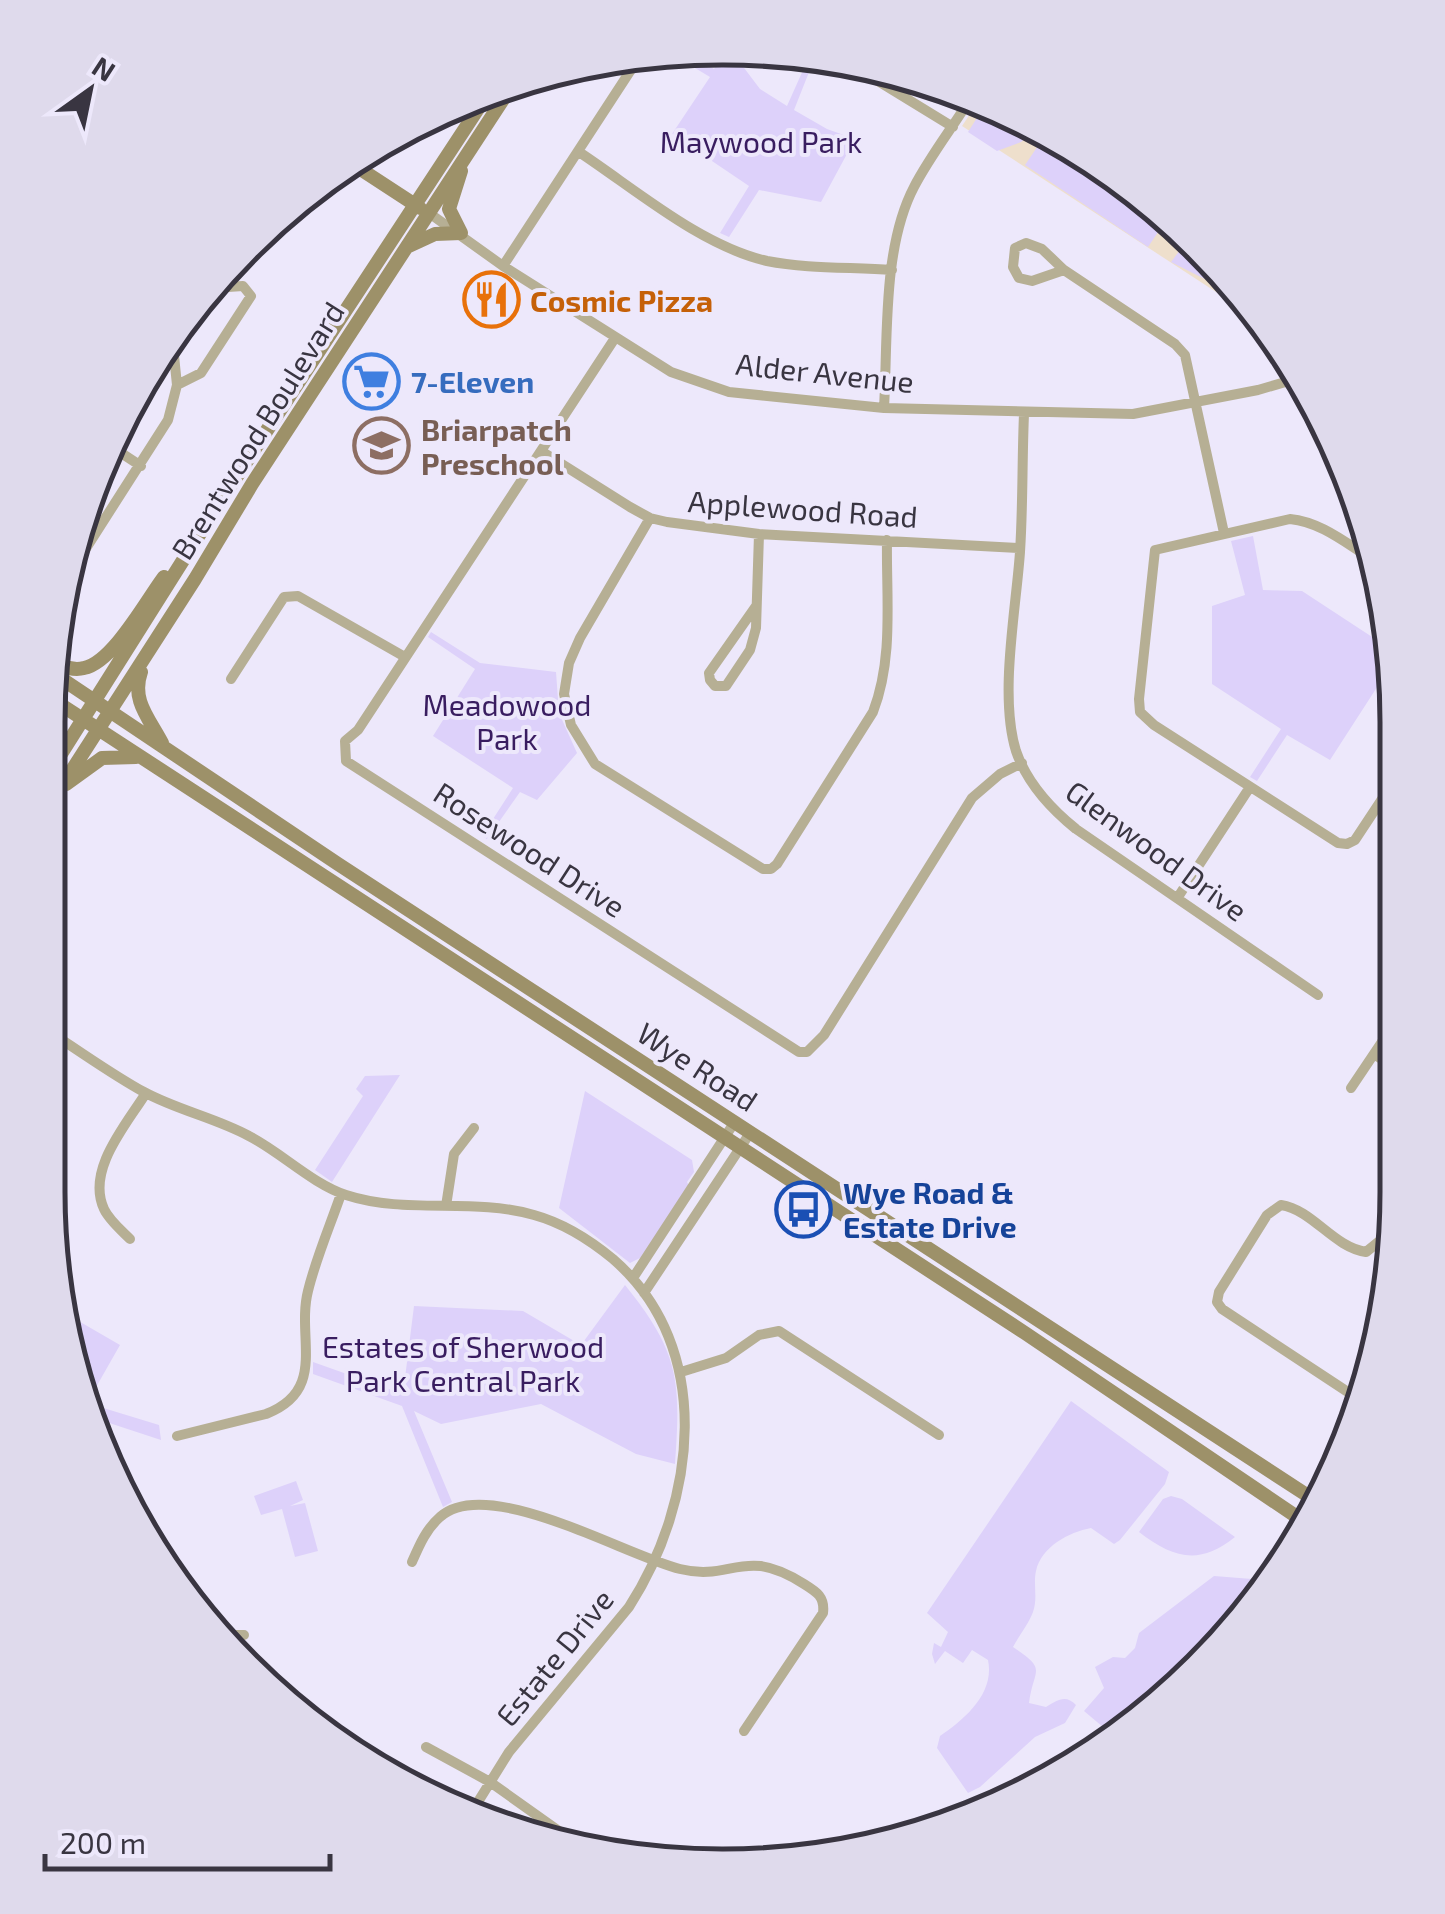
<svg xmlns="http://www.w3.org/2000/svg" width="1445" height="1914" viewBox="0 0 1445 1914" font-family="'Exo 2',sans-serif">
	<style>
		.education { fill: #eedfcc }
		.green { fill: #ddd1fa }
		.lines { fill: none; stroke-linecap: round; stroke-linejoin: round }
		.street { stroke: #b6af94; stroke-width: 10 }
		.secondary { stroke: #9d9169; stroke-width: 14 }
		.labels { text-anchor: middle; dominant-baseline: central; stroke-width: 8; stroke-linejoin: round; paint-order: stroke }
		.park-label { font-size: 30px; fill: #391d60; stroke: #ede8fb }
		.food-label { font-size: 30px; font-weight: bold; fill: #c56008; stroke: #ede8fb; text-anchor: start }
		.street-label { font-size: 30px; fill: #393541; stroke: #ede8fb }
		.shop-label { font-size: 30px; font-weight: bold; fill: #366cbe; stroke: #ede8fb; text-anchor: start }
		.education-label { font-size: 30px; font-weight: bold; fill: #785e54; stroke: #ede8fb; text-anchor: start }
		.transit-label { font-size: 30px; font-weight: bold; fill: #164399; stroke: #ede8fb; text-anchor: start }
		.rim { fill: none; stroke: #393541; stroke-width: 5 }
	</style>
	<rect width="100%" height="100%" fill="#ede8fb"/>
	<path class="education" d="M980 99 1097 161 1199 245 1265 324 962 126Z"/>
	<path class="green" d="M729 48 760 89 787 106 808 59 813 62 794 110 827 129 855 139 821 202 759 190 729 237 720 233 749 186 672 134 710 77 670 53 684 51 714 69Z
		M987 102 1037 129 1021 142 997 151 968 132Z
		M1046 134 1097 161 1167 219 1148 247 1025 165Z
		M1190 237 1244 299 1171 262Z
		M1253 536 1263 590 1302 591 1392 650V660L1384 674 1392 680V687L1381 681 1330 760 1287 735 1257 781 1250 777 1281 729 1212 684V606L1245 595 1231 541Z
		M431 632 480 663 556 672 559 713 577 753 537 800 520 792 487 839 482 836 513 788 433 736 475 669 428 637Z
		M400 1075 332 1182 315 1170 363 1096 356 1089 365 1076Z
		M585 1091 692 1160 694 1172 687 1182 689 1186 642 1257 630 1263 559 1208Z
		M625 1285C679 1352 681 1380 675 1464L636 1454 541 1404 441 1424 414 1411 452 1502 443 1507 402 1406 313 1374V1362L403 1394 414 1306 523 1311 581 1345Z
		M63 1312 120 1345 87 1403 159 1425 161 1440 91 1417 71 1367Z
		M1071 1401 1169 1472 1165 1484 1120 1540 1114 1544 1091 1528C1069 1532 1041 1547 1036 1571 1033 1584 1038 1598 1033 1612 1029 1623 1019 1636 1013 1647 1049 1671 1033 1668 1029 1703L1046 1707C1057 1700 1066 1694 1076 1705L1065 1723 1035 1737 980 1787 968 1793 937 1748 940 1736C965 1719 995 1693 988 1660L972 1650 963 1663 945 1651 935 1664 932 1654 934 1643 941 1647 948 1632 927 1613Z
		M296 1481 303 1500 290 1506 305 1503 318 1551 295 1557 282 1509 261 1515 254 1496Z
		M1171 1496 1182 1499 1235 1537C1199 1566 1173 1558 1139 1532L1163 1499Z
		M1214 1576 1252 1579 1261 1589 1200 1668 1116 1738 1084 1711 1104 1688 1095 1667 1113 1657 1125 1658 1135 1648 1139 1633Z"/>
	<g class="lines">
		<path class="street" d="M842 59 953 127
			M579 152C635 189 701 246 767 261 807 269 852 267 892 270
			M429 213 503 266 671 372 729 392 884 408 1133 414 1258 390 1299 378
			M503 266 640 56
			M1064 270 1032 281 1019 278 1013 267 1015 248 1026 243 1042 249 1064 270 1175 344 1185 355 1224 533
			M615 338 358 730 345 741 346 761 799 1052H807L824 1035 972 798 1000 774 1022 763
			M177 385 201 373 251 296 243 286 213 288
			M884 408C888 340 882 248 914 187 930 156 953 127 972 96
			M1024 414C1022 460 1023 506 1020 552 1016 610 999 696 1016 751 1027 783 1050 808 1076 829L1318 995
			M109 445 141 466
			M541 451 630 507 650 518 667 522 759 534 1020 548
			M650 518 580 638 569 663 564 694 571 725 595 764 763 869H771L777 864 873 712C894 658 886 597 887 540
			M1375 561C1348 545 1322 522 1290 519L1155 550 1139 699 1140 712 1154 725 1338 843 1347 844 1355 840 1392 784
			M67 568 83 553 168 420 177 385 172 336
			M756 606 709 673 710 680 715 686H726L750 650 756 628 759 534
			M231 679 284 597 298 596 405 657
			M1178 897 1250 787
			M48 1031C80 1051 111 1074 144 1092 177 1110 216 1118 249 1136 282 1153 311 1183 346 1195 407 1215 472 1197 534 1215 563 1223 590 1240 613 1259 716 1348 696 1503 629 1607L509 1752 471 1813
			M1374 1054 1392 1066
			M1351 1088 1392 1027
			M446 1206 454 1154 474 1128
			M130 1239C121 1230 109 1220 104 1209 86 1170 126 1125 146 1093
			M633 1278 734 1123
			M644 1293 750 1133
			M681 1372 726 1358 759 1335 779 1331 939 1435
			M1363 1402 1222 1309 1217 1302 1219 1292 1267 1215 1281 1205C1313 1210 1333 1247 1366 1252L1392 1231
			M177 1436 266 1414C328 1390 296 1338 308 1291 316 1258 330 1226 341 1194
			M412 1562C419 1546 426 1529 440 1517 487 1474 626 1556 680 1569 733 1582 743 1545 804 1584 817 1592 825 1597 823 1613L744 1731
			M219 1635H244
			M426 1747 490 1782 590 1853"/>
		<path class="secondary" d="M348 161 420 208
			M409 246 435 234 461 233 449 209 461 171
			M52 662C62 666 73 671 84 668 113 662 146 601 164 577
			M50 671 338 864 1319 1503
			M141 672C131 700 149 718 162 743
			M49 697 1025 1333 1309 1525
			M49 712 56 728 57 755
			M49 773 216 508 489 92
			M66 784 102 758 136 757
			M49 806 195 579 252 484 513 84"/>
	</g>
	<defs>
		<symbol id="restaurant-ring" viewBox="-11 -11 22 22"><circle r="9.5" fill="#ede8fb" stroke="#e8710a" stroke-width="1.5"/><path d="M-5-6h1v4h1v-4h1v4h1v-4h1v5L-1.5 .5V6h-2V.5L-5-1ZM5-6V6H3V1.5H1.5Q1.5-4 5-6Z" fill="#e8710a"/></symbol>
		<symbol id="supermarket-ring" viewBox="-11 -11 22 22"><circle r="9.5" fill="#ede8fb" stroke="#3f7fe0" stroke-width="1.5"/><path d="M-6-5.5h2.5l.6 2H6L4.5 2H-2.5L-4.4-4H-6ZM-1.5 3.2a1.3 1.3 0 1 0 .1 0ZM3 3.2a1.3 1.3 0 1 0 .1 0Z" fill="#3f7fe0"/></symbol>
		<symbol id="school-ring" viewBox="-11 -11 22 22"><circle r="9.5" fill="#ede8fb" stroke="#8d6e63" stroke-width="1.5"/><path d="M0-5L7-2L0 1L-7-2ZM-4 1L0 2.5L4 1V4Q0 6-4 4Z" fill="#8d6e63"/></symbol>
		<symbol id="bus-ring" viewBox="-11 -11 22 22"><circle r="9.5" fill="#ede8fb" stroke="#1a4fb4" stroke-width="1.5"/><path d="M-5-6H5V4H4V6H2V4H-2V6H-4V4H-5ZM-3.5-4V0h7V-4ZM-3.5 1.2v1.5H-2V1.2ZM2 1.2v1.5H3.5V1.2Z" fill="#1a4fb4"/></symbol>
	</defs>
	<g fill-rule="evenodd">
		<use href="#restaurant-ring" x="460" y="268" width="63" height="63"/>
		<use href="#supermarket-ring" x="340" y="350" width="63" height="63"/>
		<use href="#school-ring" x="350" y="414" width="63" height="63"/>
		<use href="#bus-ring" x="772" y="1178" width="63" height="63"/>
	</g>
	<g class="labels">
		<g class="park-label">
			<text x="761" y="141">Maywood Park</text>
			<text x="507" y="704">Meadowood<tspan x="507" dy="34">Park</tspan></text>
			<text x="463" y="1346">Estates of Sherwood<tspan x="463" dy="34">Park Central Park</tspan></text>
		</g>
		<g class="food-label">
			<text x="530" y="300">Cosmic Pizza</text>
		</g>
		<g class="street-label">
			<text transform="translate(825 372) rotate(6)">Alder Avenue</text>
			<text transform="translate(257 430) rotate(-58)">Brentwood Boulevard</text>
			<text transform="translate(803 508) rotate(4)">Applewood Road</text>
			<text transform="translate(530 849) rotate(33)">Rosewood Drive</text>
			<text transform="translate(1157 850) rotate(36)">Glenwood Drive</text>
			<text transform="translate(698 1066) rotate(33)">Wye Road</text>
			<text transform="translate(554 1657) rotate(-51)">Estate Drive</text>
		</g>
		<g class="shop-label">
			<text x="411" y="381">7-Eleven</text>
		</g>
		<g class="education-label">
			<text x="421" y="429">Briarpatch<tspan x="421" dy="34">Preschool</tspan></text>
		</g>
		<g class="transit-label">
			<text x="843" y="1192">Wye Road &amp;<tspan x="843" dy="34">Estate Drive</tspan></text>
		</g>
	</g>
	<path d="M0 0H1445V1914H0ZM722 65H723A657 657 0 0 1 1380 722V1192A657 657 0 0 1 723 1849H722A657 657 0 0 1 65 1192V722A657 657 0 0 1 722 65Z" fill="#dfdaec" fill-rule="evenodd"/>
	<path class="rim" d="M722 65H723A657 657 0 0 1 1380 722V1192A657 657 0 0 1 723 1849H722A657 657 0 0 1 65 1192V722A657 657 0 0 1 722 65Z"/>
	<g transform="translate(90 90) rotate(33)" stroke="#ede8fb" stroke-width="8" paint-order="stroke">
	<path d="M0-8L18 38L0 25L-18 38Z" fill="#393541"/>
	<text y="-15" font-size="28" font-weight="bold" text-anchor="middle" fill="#393541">N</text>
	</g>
	<path d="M45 1854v15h285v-15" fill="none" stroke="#393541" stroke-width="5"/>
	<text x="60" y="1854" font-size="30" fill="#393541" stroke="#ede8fb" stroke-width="8" paint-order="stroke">200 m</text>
</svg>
